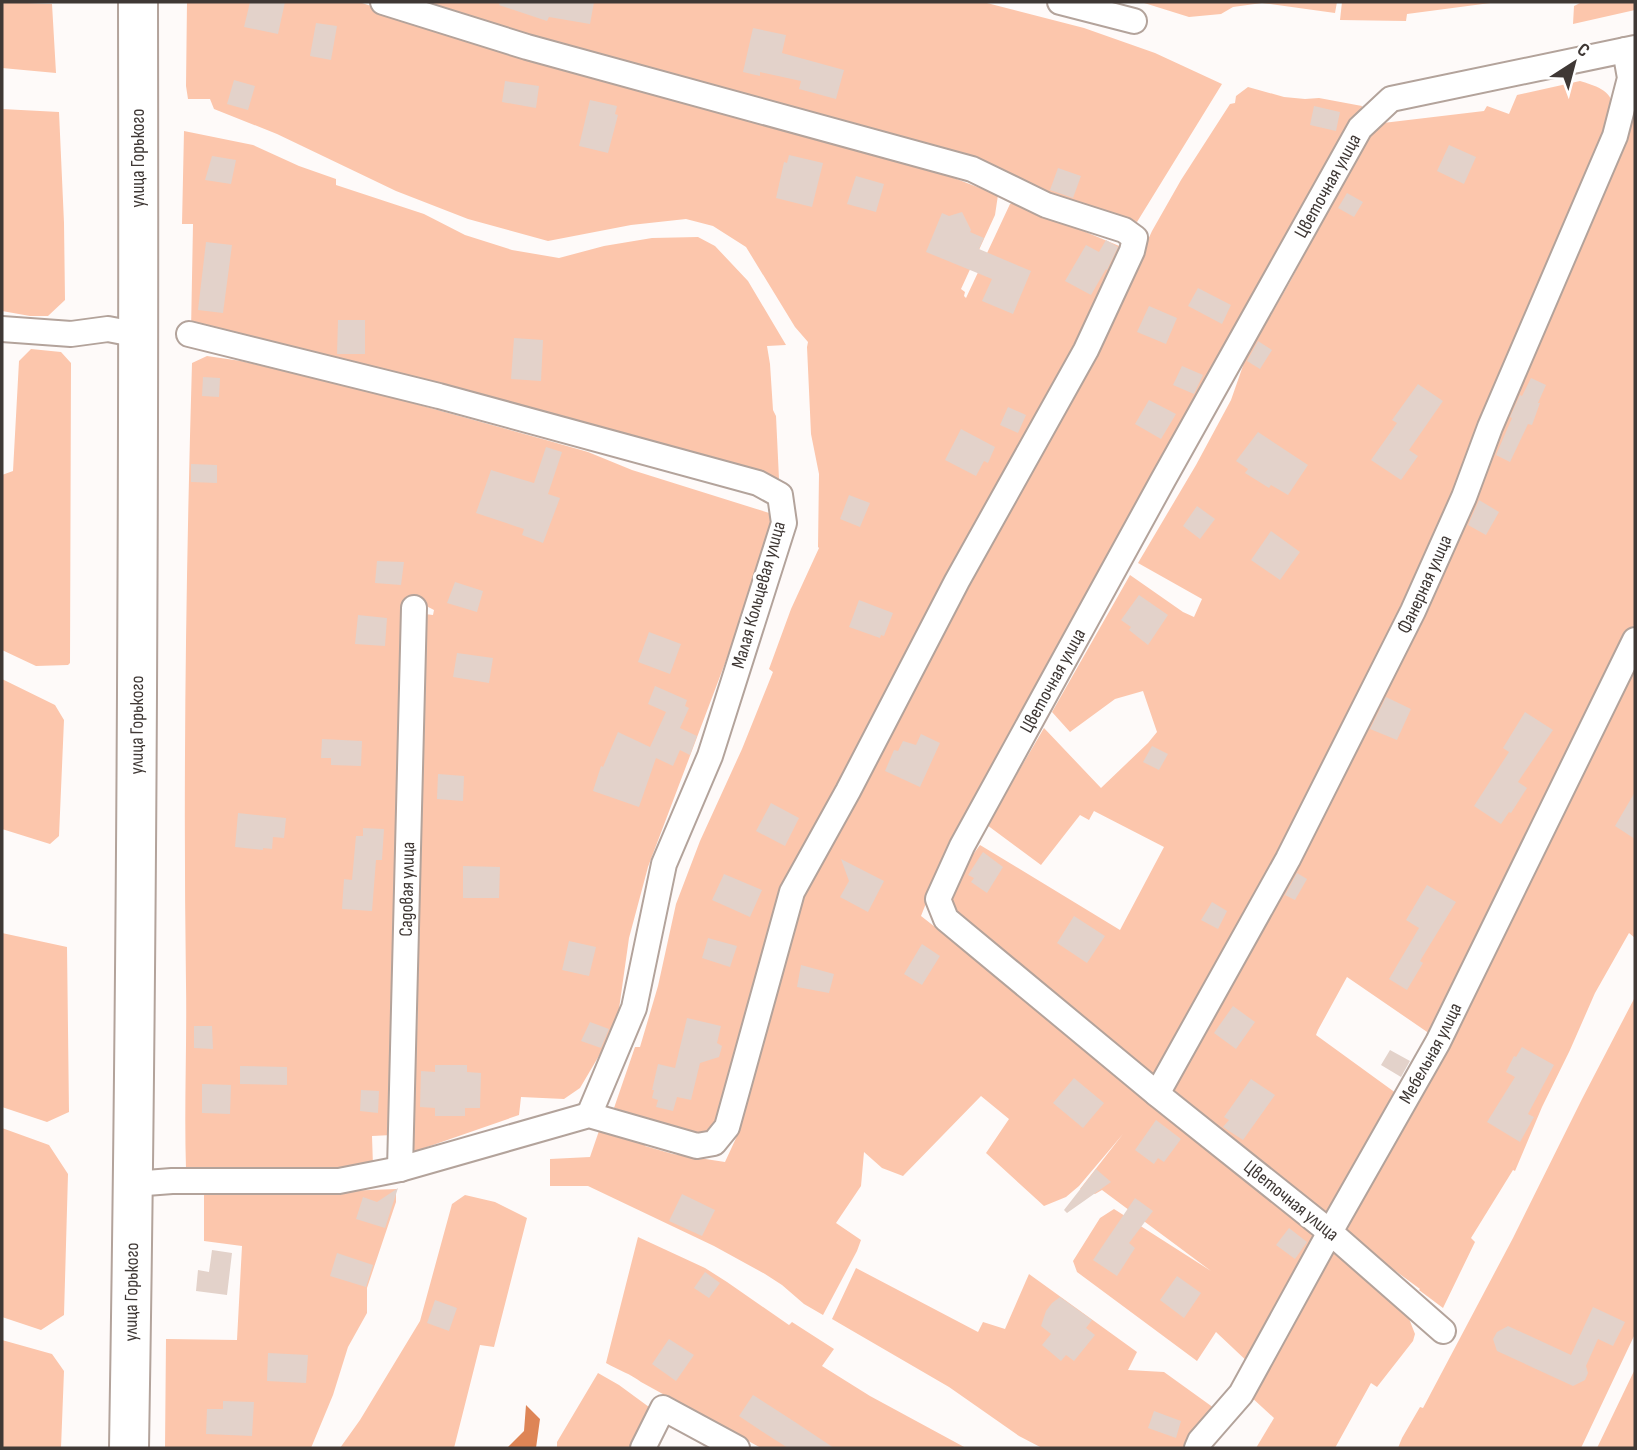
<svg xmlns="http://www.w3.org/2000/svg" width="1637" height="1450" viewBox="0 0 1637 1450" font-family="'Sofia Sans Condensed',sans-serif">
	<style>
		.green { fill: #fcc6ac }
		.water { fill: #de8556 }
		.building { fill: #e3d2ca }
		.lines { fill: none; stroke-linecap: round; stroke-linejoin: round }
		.street-casing { stroke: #b3a39b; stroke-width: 28 }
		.primary-casing { stroke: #b3a39b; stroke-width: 42 }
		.street { stroke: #fff; stroke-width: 24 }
		.primary { stroke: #fff; stroke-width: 38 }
		.labels { text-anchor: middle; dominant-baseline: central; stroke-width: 7; stroke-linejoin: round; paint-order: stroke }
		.street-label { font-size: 19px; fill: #3f3835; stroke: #fff }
	</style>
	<rect width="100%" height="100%" fill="#fefaf9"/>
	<path class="green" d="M2 2 52 4 56 73 2 68Z
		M187 2H359L577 74 649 92 936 171 998 195 995 215 961 289 965 292 964 296 966 298 1010 204 1014 202 1124 248 1081 342 836 796 727 1109 704 1136 614 1108 635 1047H640L658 986 676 904 700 841 742 749 773 672 769 669 791 609 819 548 818 547 819 474 811 434 807 347 808 342 795 327 746 247 713 226 686 219 631 225 548 241 468 219 396 191 277 134 214 109 210 99H188L186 86Z
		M422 2H983L1084 28 1155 53 1222 84 1137 222 1123 219 1081 207 964 156 845 121 678 78 563 51Z
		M1141 2H1337L1335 13 1262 3 1233 7 1221 14 1189 17Z
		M1342 2H1498L1407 14 1406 21 1340 20Z
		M1582 2H1635V10L1573 24 1574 6Z
		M1580 81C1593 85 1613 90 1613 108 1613 113 1611 120 1610 125L1437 544 1347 729 1156 1075 1148 1076 952 912C951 878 961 871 980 845L1120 930 1164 847 1094 811 1089 820 1080 815 1041 865 987 825 1044 728 1101 788 1148 743 1157 732 1143 691 1115 699 1070 732 1052 712 1130 575 1183 612 1194 617 1202 599 1138 563 1196 465 1231 400 1245 360 1291 280 1322 220 1368 134 1383 123 1484 111 1487 106 1509 114 1517 95Z
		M1248 87 1284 97 1305 99 1319 98 1362 106 1361 116 1351 117 1346 133 936 878 921 916 1079 1039 1201 1146 1359 1269 1408 1316 1415 1334 1413 1341 1377 1387 1371 1383 1335 1448H1256L1274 1418 1237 1384 1280 1346 1288 1337 1277 1326 1251 1365 1216 1332 1197 1361 1077 1272 1073 1261 1100 1218 1114 1209 1211 1271 1102 1190 1095 1194 1080 1189 1123 1134 1079 1186 1066 1197 1044 1206 986 1153 1009 1119 981 1096 903 1176 882 1168 864 1152 861 1186 836 1223 861 1240 857 1251 823 1315 804 1304 782 1285 765 1274 714 1246 588 1186H550V1159L590 1157 601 1125 646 1141 645 1146 673 1154 725 1162 737 1136 758 1063 792 910 1124 292 1152 231 1181 180 1230 104 1235 103 1236 96Z
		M2 109 59 112 64 223 65 300 48 316H30L2 311Z
		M1635 110V623L1433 1036 1347 977 1318 1030 1316 1035 1400 1096 1326 1220 1174 1100V1083L1477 485Z
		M184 131 253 145 299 166 336 179V185L424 214 465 235 512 250 559 258 604 246 652 238 698 237 715 246 748 281 786 345 767 346 770 364 773 410 776 416 779 479 191 332 193 224H182Z
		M31 349 61 352 71 363 70 663 68 665 36 666 2 650V475L13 471 19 361Z
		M207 356 241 361 383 395 546 440 588 452 632 470 782 517 781 524 733 642 648 867 629 938 619 1009 603 1049 580 1088 564 1099 521 1097 519 1115 407 1154 410 1034H417L425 614 433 615 434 610 407 596 399 988 391 998 392 1135 372 1136 373 1166 338 1173 186 1169C184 1107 187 1046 186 984 183 777 186 570 192 363Z
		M1635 661V938L1629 933 1595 993 1570 1050 1542 1107 1515 1171 1513 1170 1471 1238 1475 1242 1443 1308 1419 1290 1420 1289 1344 1233Z
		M2 679 55 705 64 720 59 836 50 844 2 829Z
		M2 933 67 947 69 1112 47 1122 2 1107Z
		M1635 997V1334L1581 1448H1398L1402 1438 1420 1407 1423 1408 1513 1238 1582 1099Z
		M2 1128 49 1145 68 1174 64 1315 41 1330 2 1317Z
		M396 1189V1202L367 1288V1313L348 1347 333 1395 311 1448H165L166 1339 237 1340 242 1246 204 1241V1193L241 1195Z
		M465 1195 495 1202 527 1218 494 1347 480 1345 454 1448H340L360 1420 420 1321 452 1204Z
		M638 1237 705 1268 727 1282 789 1325 792 1322 834 1349 822 1366 870 1396 966 1448H761L641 1382C631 1374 618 1370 606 1363Z
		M856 1268 978 1332 983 1322 1005 1329 1029 1274 1137 1352 1128 1370 1164 1372 1214 1408 1188 1448H1042L1019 1436 949 1387 832 1319Z
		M2 1340 52 1354 64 1371 61 1448H2Z
		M1635 1369V1448H1597Z
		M598 1373 619 1385 649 1407 629 1448H557V1442Z"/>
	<path class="water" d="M526 1405 540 1419 536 1448H507L524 1431Z"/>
	<path class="building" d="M250 2H285L278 34 244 27Z
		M500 2H594L590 24 549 17 547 21 499 5Z
		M316 23 337 26 331 60 310 56Z
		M753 28 786 35 782 53 844 70 836 99 799 89 801 81 760 72V76L743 72Z
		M234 80 255 86 248 110 227 104Z
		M505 81 539 86 536 108 502 102Z
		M590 100 617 106 615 114 618 115 608 153 579 146Z
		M1314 106 1340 112 1336 131 1310 125Z
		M1449 145 1476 157 1464 184 1437 171Z
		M789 155 823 163 812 207 776 198 784 162 787 163Z
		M212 156 236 160 231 184 205 180Z
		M1058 168 1081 176 1073 198 1050 190Z
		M856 176 884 184 876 212 847 204Z
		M1347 193 1363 202 1354 217 1338 208Z
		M962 212 971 230 970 232 984 238 979 249 1031 271 1013 314 982 301 992 279 926 252 942 213 949 216Z
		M1106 240 1118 247 1107 270 1106 269 1091 295 1065 281 1086 245 1099 252Z
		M206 242 232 245 223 313 198 310Z
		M1198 288 1231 305 1222 324 1188 306Z
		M1149 306 1177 318 1166 344 1137 332Z
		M338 320H365V354H337Z
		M514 338 543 340 541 381 511 379Z
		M1258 341 1272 350 1260 369 1247 361Z
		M1182 366 1203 375 1194 394 1173 385Z
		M203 377 220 378 219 397 202 396Z
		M1531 378 1546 385 1538 403H1540L1532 425 1528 424 1510 462 1496 455 1512 418 1510 417 1520 395 1522 396Z
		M1418 384 1443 401 1409 450 1418 456 1401 480 1371 460 1397 423 1392 420Z
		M1149 400 1176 414 1161 439 1135 424Z
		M1008 407 1026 415 1018 433 1000 425Z
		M961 429 995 447 988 463 984 461 976 476 945 460Z
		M1258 432 1308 465 1288 495 1271 485 1269 488 1245 473 1248 469 1236 461Z
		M546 447 562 452 548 494 560 498 543 543 522 535 524 529 476 513 491 470 534 483Z
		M191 464 217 465V483L191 482Z
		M849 495 870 503 860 527 840 519Z
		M1479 500 1499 512 1486 535 1468 525Z
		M1197 506 1215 519 1200 539 1183 526Z
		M1271 531 1300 552 1280 580 1251 560Z
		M377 561 404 562 401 585 375 583Z
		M455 582 483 591 477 612 447 603Z
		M1139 595 1168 615 1148 645 1129 630 1131 627 1121 620Z
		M859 600 893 613 884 636 881 635 880 638 849 627Z
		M358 615 387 618 385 646 355 644Z
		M649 632 681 644 670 674 638 662Z
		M457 653 493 658 489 683 453 677Z
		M655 686 687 700 685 706 689 708 680 728 697 736 690 755 680 750 673 766 656 758 639 807 593 791 601 766 603 767 618 732 650 747 666 712 648 704Z
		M1386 697 1411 709 1397 740 1370 729Z
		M1525 712 1553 730 1518 782 1527 788 1511 813 1509 812 1501 824 1474 806 1509 752 1503 748Z
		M921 734 940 743 920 787 885 771 894 750 898 751 903 741 916 745Z
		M322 739 362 741 361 766 331 765V758H321Z
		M1152 746 1168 754 1159 770 1143 762Z
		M438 774 464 776 463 801 437 799Z
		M1635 792V839L1615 826Z
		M771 803 799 818 785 846 756 831Z
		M238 813 286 818 284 838 273 837 272 849 263 848V850L235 847Z
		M363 828 384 829 382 860H376L372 911 342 909 344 879 352 880 356 836H363Z
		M983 852 1003 867 987 893 971 882 974 878 968 875Z
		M841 859 884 881 868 912 840 897 849 881Z
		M463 866 500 867 499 898H463Z
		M1297 873 1307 879 1295 900 1285 895Z
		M724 874 762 890 750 917 712 900Z
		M1427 885 1456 902 1420 961 1423 963 1407 990 1389 979 1419 928 1406 920Z
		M1212 902 1227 911 1218 929 1201 920Z
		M1074 916 1105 936 1087 963 1057 943Z
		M708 938 737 946 730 967 702 958Z
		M569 941 596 947 589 976 562 970Z
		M922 944 940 956 922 985 904 974Z
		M801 965 834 974 829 993 797 987Z
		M1233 1006 1255 1022 1236 1049 1214 1033Z
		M687 1018 721 1026 717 1043 722 1046 719 1057 700 1063 691 1100 677 1097 673 1111 656 1107 658 1100 652 1098 654 1090H652L658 1064 675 1068Z
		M590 1022 609 1029 601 1048 581 1041Z
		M194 1026H212L213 1049 194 1048Z
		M1522 1047 1554 1065 1528 1114 1534 1117 1520 1142 1487 1122 1515 1077 1506 1072 1514 1056 1516 1057Z
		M1390 1050 1410 1061 1401 1077 1381 1065Z
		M435 1065H467V1072L481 1073 480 1108H465V1116H435V1108L420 1107 421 1071 435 1072Z
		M240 1066 287 1067V1085L240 1084Z
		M1074 1078 1104 1103 1083 1128 1053 1103Z
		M1251 1079 1275 1095 1243 1140 1223 1127 1229 1120 1224 1117Z
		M202 1084 231 1085 230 1114 202 1113Z
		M361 1090 379 1091 378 1113 360 1111Z
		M1156 1120 1181 1139 1164 1162 1158 1158 1154 1164 1135 1150Z
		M1096 1169 1111 1182 1067 1213 1064 1210Z
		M398 1188 385 1228 356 1219 363 1197 377 1202Z
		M682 1194 715 1210 702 1236 669 1221Z
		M1135 1198 1153 1211 1129 1243 1135 1248 1117 1276 1093 1260Z
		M1289 1228 1307 1242 1295 1259 1276 1245Z
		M212 1250 232 1253 227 1295 196 1291 198 1270 209 1272Z
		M337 1253 373 1265 366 1287 330 1276Z
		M705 1272 720 1283 709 1298 694 1288Z
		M1177 1276 1201 1293 1184 1318 1160 1300Z
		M1060 1297 1092 1320 1086 1328 1095 1335 1074 1361 1066 1355 1061 1361 1042 1345 1051 1334 1041 1326 1046 1311 1052 1303Z
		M435 1300 457 1308 449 1331 427 1323Z
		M1593 1307 1625 1322 1613 1346 1598 1339 1586 1366 1588 1373 1585 1380 1573 1386 1497 1351 1493 1339 1497 1332 1508 1326 1571 1355Z
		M669 1339 694 1355 676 1381 652 1364Z
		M268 1353 308 1355 306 1383 267 1381Z
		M753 1395 795 1422 834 1448H788L766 1434 739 1416Z
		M223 1401 254 1402 252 1436 206 1434 207 1409H223Z
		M1154 1411 1181 1421 1176 1438 1148 1428Z"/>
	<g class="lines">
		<defs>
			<g id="street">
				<path d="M1060 2 1134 21"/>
				<path d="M2 329 71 334 108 329 139 335"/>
				<path d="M189 334 439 396 758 483 780 495 784 523 710 756 664 864 634 1008 589 1115"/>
				<path id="s1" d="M1157 1094 1288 859 1413 611 1464 497 1490 427 1615 136 1630 78 1625 50"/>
				<path id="s2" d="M400 1169 414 608"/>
				<path d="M133 1184 172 1181H339L400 1169 589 1115 697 1146 714 1143 727 1127 792 892 848 791 957 581 1086 350 1132 251 1135 238 1124 230 1046 205 972 169 527 47 383 2"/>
				<path id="s3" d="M1443 1331 1330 1232 1157 1094 946 919 938 899 962 846 1163 480 1360 128 1391 99 1635 48"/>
				<path d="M643 1448 663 1408 737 1448"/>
				<path id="s4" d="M1197 1448 1200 1441 1241 1394 1330 1232 1438 1042 1635 640"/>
			</g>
			<g id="primary">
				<path id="s5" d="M129 1448C137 966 139 484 138 2"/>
			</g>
		</defs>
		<use href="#street" class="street-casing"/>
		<use href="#primary" class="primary-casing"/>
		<use href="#street" class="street"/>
		<use href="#primary" class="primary"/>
	</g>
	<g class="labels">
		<g class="street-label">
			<text transform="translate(138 158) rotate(-90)">улица Горького</text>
			<text stroke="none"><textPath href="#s3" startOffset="1480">Цветочная улица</textPath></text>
			<text stroke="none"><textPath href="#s1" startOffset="576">Фанерная улица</textPath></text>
			<text transform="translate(759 595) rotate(-74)">Малая Кольцевая улица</text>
			<text stroke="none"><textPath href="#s3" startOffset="914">Цветочная улица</textPath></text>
			<text stroke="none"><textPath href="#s5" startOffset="723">улица Горького</textPath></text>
			<text stroke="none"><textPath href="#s2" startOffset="280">Садовая улица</textPath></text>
			<text stroke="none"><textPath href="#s4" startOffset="460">Мебельная улица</textPath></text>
			<text transform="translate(1291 1201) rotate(39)">Цветочная улица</text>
			<text stroke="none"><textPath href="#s5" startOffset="156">улица Горького</textPath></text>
		</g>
	</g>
	<rect width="1637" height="1450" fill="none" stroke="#3f3835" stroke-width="7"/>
	<g transform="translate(1574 63) rotate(36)" stroke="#ffffff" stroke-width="5" paint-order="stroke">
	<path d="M0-5L12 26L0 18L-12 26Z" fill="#3f3835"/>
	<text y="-10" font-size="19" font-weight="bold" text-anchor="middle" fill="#3f3835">С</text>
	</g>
</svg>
